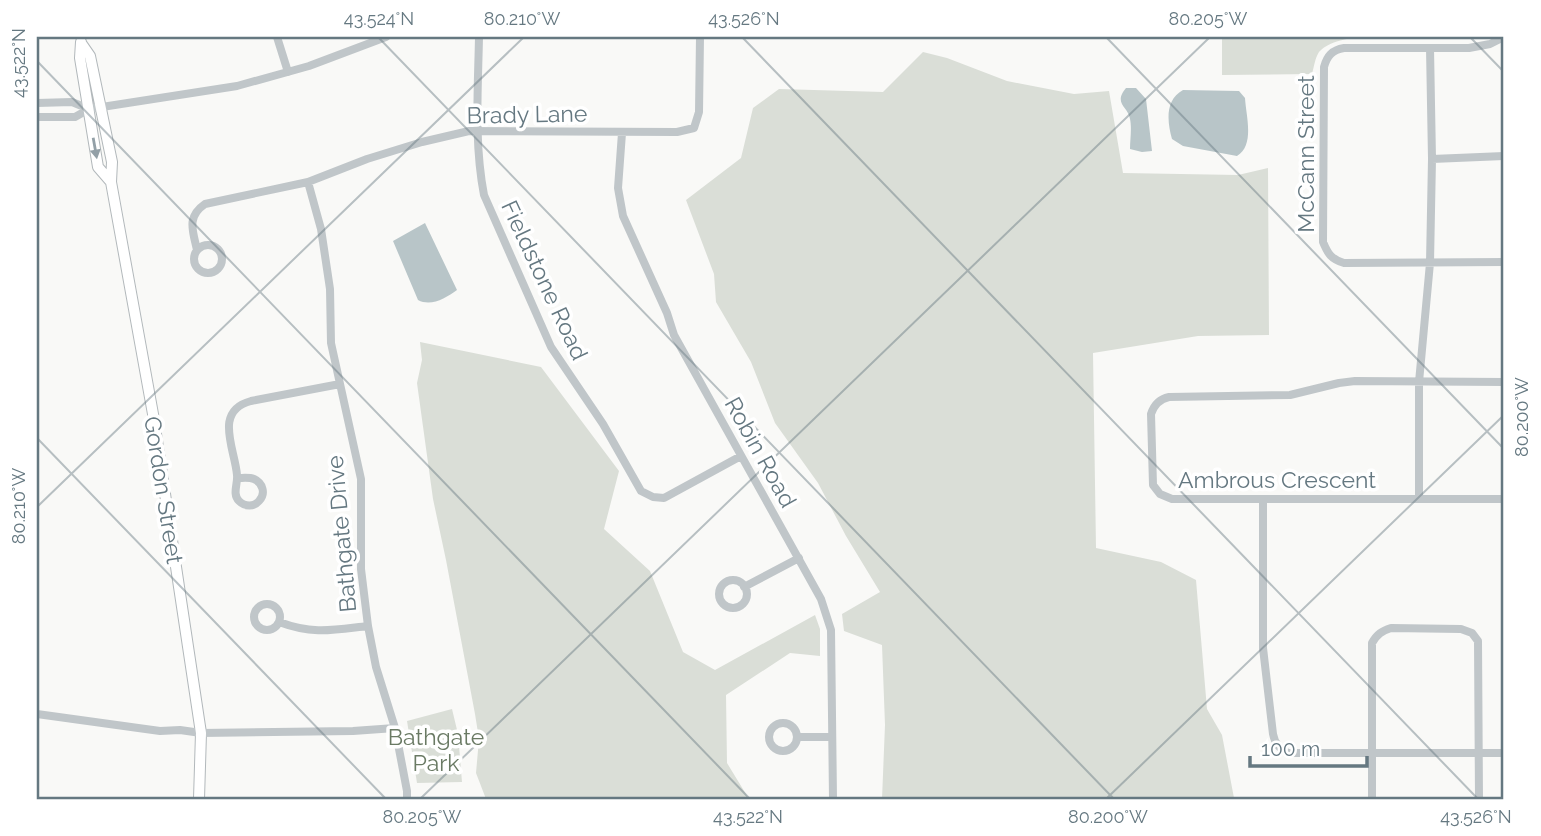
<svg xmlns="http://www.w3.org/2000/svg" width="1541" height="836" viewBox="0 0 1541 836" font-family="Raleway,sans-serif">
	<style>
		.green { fill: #daded7 }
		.water { fill: #b8c5c8 }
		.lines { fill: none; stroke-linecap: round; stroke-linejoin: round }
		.major-casing { stroke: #b2b8bb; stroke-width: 12 }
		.minor { stroke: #c0c6c9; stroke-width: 8 }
		.major { stroke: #fff; stroke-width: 10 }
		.oneway { fill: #93a0a7 }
		.ticks { fill: none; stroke: #657881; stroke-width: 2; stroke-opacity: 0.45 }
		.labels { text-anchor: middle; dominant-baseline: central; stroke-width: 7; stroke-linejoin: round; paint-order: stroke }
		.street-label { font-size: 23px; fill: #657881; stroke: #fff }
		.park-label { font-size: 23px; fill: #6a7a64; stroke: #fff }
		.neatline { fill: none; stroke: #657881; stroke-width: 2.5 }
		.ticks-label { font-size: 18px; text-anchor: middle; fill: #657881 }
	</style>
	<rect width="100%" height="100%" fill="#f9f9f7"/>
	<path class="green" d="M1222 37H1413C1387 37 1337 32 1319 52 1315 58 1314 67 1312 74L1222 75Z
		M923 52 947 58 1007 81 1074 94 1109 91 1123 173 1238 175 1268 168 1269 335 1198 336 1093 353 1096 548 1161 562 1196 580 1207 709 1222 735 1234 798 882 799 885 725 882 645 844 631 842 614 880 592 846 536 818 483 775 423 751 362 716 302 714 274 686 200 741 158 753 108 779 89 883 92Z
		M420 342 541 367 619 471 604 529 650 571 683 652 715 670 815 615 820 629V656L790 653 726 695 727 763 749 799H486L476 773 479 739 475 714 446 560 433 499 417 383 422 360Z
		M452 709 458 734 462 782 417 783 407 721Z"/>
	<path class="water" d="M1126 88H1136L1146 99 1152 151 1142 152 1130 149C1130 140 1132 128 1130 119 1128 106 1113 104 1126 88Z
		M1183 90 1239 91 1245 98C1246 116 1255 145 1237 156L1183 146 1172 139C1167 121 1165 100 1183 90Z
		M425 223 457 290C446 298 431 307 418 300L393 241Z"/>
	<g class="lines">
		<defs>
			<path id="major" d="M81 42 80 58 98 167 111 182
				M81 43 90 56 112 162 111 182 153 414 201 733 199 799"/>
		</defs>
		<use href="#major" class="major-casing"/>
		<path class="minor" d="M277 37 288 72
			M479 37C478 90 474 143 484 195L551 347 603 424 641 491 653 497 664 498 741 456
			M1504 37 1490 44 1469 48H1344C1332 50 1327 56 1324 67L1323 242C1328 254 1331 259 1344 263L1504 262
			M37 103 72 102 89 109
			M37 117H75L89 109 237 86 309 66 386 37
			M622 133 618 188 623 216 667 313 674 335 821 599 831 630 833 799
			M1432 159 1504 156
			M308 182 321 229 330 289 331 343 361 479V569L368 626 376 667 395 728 407 791V799
			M194 259a14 14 0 1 1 28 0a14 14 0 1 1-28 0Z
			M197 250C193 231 186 217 205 204L308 182 367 159 422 142 469 131 677 132 694 128 699 112 700 37
			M1504 382 1355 381 1339 383 1290 395 1169 397C1159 399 1154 405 1151 414L1153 485 1160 494 1172 499H1504
			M238 478C243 478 249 477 254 479 263 483 266 494 259 501 254 507 245 507 239 501 232 494 238 484 237 475 235 449 213 411 251 401L340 384
			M1419 498V382L1430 263 1432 159 1430 48
			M1263 499V648L1273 734C1275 744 1279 748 1288 753H1504
			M719 594a14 14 0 1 1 28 0a14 14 0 1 1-28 0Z
			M744 587 799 558
			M254 617a13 13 0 1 1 26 0a13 13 0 1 1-26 0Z
			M279 622C314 635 333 630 368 626
			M37 714 160 731 180 730 201 733 353 731 395 728
			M769 737a14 14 0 1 1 28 0a14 14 0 1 1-28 0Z
			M798 737H832
			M1372 799V643C1377 634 1382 631 1391 628L1461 629 1472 633 1478 641 1479 799"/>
		<use href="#major" class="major"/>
	</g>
	<defs><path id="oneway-solid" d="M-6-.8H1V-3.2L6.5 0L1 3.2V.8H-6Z" transform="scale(1.75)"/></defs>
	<use class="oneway" href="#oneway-solid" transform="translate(95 148) rotate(80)"/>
	<path class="ticks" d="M378 37 1114 799M742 37 1478 799M1106 37 1504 449M1470 37 1504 72M37 61 750 799M37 438 386 799M37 507 524 37M420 799 1210 37M1106 799 1504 415"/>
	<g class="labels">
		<g class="street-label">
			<text transform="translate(527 114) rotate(-1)">Brady Lane</text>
			<text transform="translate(1305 154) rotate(-90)">McCann Street</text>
			<text transform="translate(545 280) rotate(65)">Fieldstone Road</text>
			<text transform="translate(761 452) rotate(61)">Robin Road</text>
			<text x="1277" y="479">Ambrous Crescent</text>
			<text transform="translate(164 490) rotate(81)">Gordon Street</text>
			<text transform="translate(341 534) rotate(-95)">Bathgate Drive</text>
		</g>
		<g class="park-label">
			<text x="436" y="736">Bathgate<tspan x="436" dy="26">Park</tspan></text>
		</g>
	</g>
	<rect width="1541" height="836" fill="none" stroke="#ffffff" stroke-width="77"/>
	<path d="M1250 756v10h117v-10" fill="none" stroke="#657881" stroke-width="3.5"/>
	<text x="1261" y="756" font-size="21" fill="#657881" stroke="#ffffff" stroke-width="5" paint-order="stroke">100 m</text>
	<rect x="38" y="38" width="1464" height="760" class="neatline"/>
	<g class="ticks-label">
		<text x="379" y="25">43.524°N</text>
		<text x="522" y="25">80.210°W</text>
		<text x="744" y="25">43.526°N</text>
		<text x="1208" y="25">80.205°W</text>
		<text transform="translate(19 63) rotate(-90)" y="6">43.522°N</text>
		<text transform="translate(1522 417) rotate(-90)" y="6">80.200°W</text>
		<text transform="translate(19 506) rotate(-90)" y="6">80.210°W</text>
		<text x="422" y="823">80.205°W</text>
		<text x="748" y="823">43.522°N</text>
		<text x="1108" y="823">80.200°W</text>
		<text x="1476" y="823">43.526°N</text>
	</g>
</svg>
